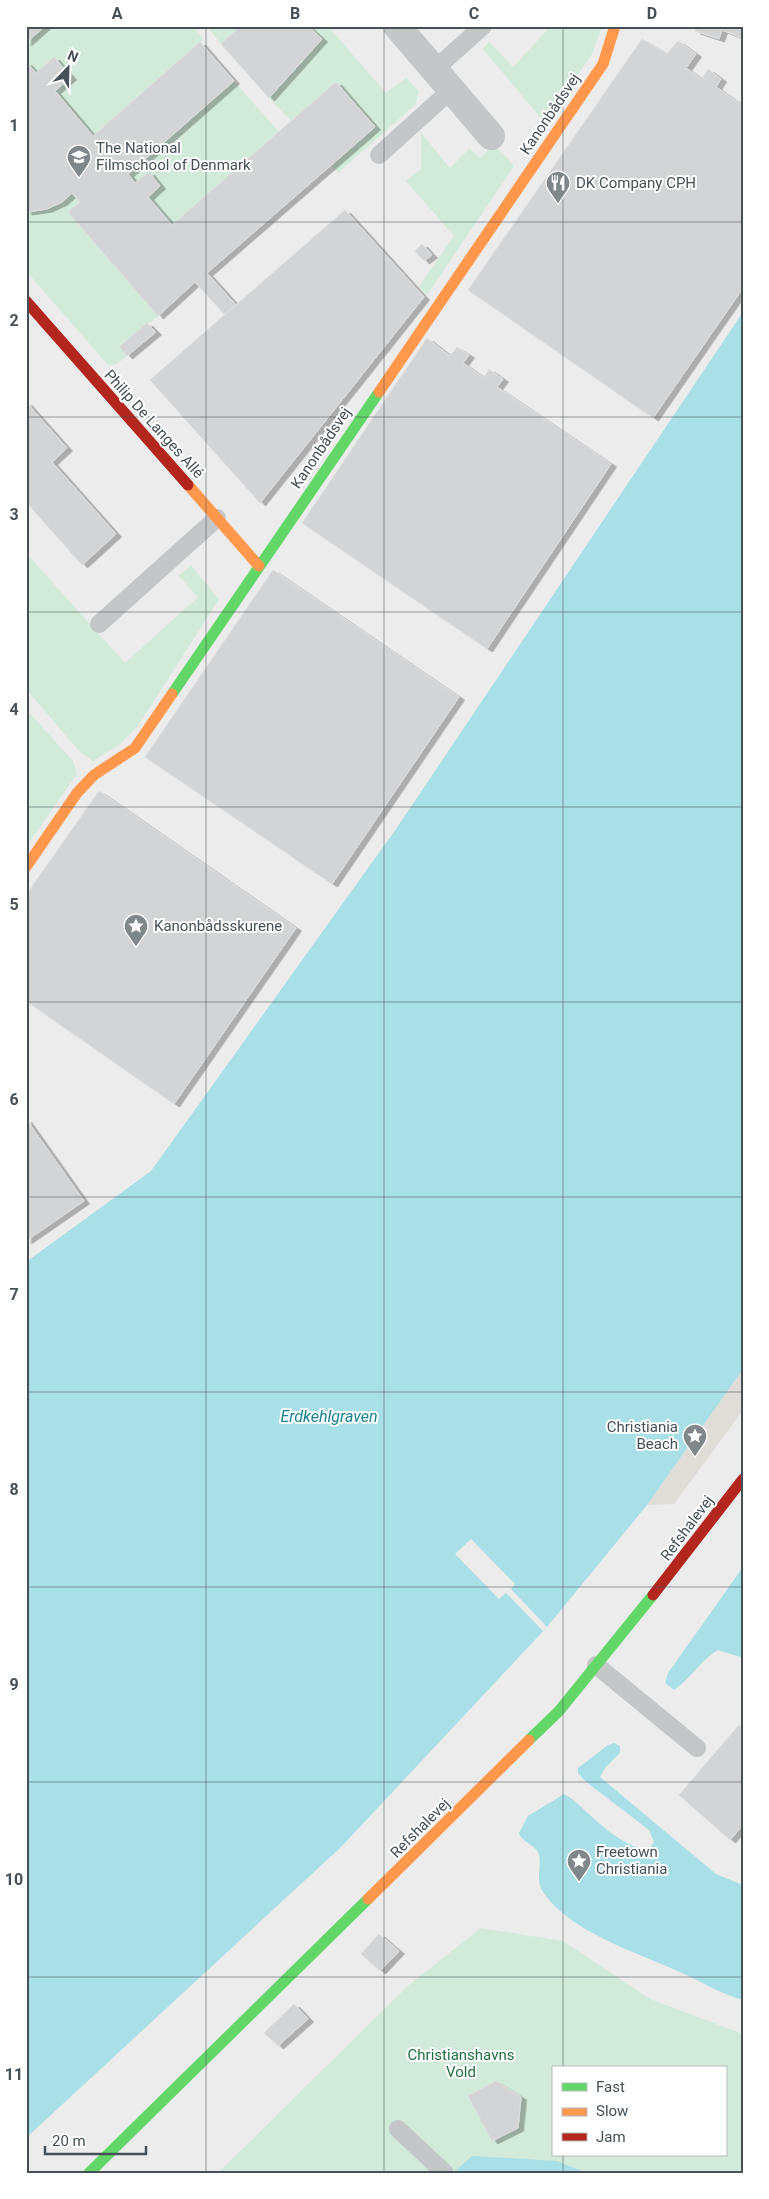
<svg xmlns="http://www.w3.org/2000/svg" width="769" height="2199" viewBox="0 0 769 2199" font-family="Roboto,sans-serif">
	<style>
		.green { fill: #d2ead9; fill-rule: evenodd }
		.sand { fill: #e0ddd8 }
		.water { fill: #a9dfe6 }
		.pier { fill: #edecec }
		.building { fill: #d3d4d5; stroke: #dededf; filter: url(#shadow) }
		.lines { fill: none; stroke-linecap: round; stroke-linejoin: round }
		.lane { stroke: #c3c7c8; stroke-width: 18 }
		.street { stroke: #c3c7c8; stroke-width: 28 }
		.fast { stroke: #63d668; stroke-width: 11 }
		.slow { stroke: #ff974d; stroke-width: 11 }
		.jam { stroke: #b3261e; stroke-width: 11 }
		.grid { fill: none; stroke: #455057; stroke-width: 1; stroke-opacity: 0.55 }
		.labels { text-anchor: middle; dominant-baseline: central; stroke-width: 4; stroke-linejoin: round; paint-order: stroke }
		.street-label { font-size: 15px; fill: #455057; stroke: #fff }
		.poi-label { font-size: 15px; fill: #455057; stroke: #fff; text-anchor: start }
		.park-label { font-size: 15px; fill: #1e703f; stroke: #fff }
		.water-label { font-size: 16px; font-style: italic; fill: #188290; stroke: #fff }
		.neatline { fill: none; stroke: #455057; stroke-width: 2 }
		.grid-label { font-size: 16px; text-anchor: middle; font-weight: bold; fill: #455057 }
	</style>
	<defs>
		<filter id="shadow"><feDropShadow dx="5.5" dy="3" stdDeviation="0" flood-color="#0004"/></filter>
	</defs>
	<rect width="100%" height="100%" fill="#edecec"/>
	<path class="green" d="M45 26H193L203 39 93 136 55 91 71 77 54 57 36 73 26 62V43Z
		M207 26H240L221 44Z
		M308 26H328L386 93 406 78 419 91 415 105 338 173 332 166 375 126 336 82 291 121 269 98 322 39Z
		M546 26H602L592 54 545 123 483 49 489 42 513 67 548 29Z
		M234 81 279 132 172 225 148 197 160 186 149 172 135 183 128 174Z
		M421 133 450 168 470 148 480 158 494 144 514 166 427 295 419 286 454 236 406 181 421 169Z
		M72 193 80 202 69 213 158 316 120 347 127 356 117 364 108 365 26 271V212C44 213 59 205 72 193Z
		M26 553 125 663 198 597 179 576 191 565 219 599 138 726 120 744 93 761 79 751 26 689Z
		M27 710 73 761 77 774 26 847Z
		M481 1928 563 1941 650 1999 743 2034V2173H587L557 2161 453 2173H218L409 1985ZM553 2068H725V2155H553Z"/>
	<path class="sand" d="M743 1369V1410L674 1504 647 1505Z"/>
	<path class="water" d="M743 312V1369L647 1505 547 1627 341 1847 26 2138V1262L151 1171 396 829Z
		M743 1567V1658L718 1650C700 1660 691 1679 674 1690L665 1683 668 1673Z
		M614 1743 620 1746V1753L605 1768 600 1777 716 1874 743 1885V2000C721 1994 700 1981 680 1972 638 1953 570 1932 543 1892 535 1880 542 1868 539 1855 537 1845 522 1843 519 1833L528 1816 564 1794 572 1799C595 1818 618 1846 649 1850L654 1842 649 1830 585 1781 578 1773V1768L608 1745Z
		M472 2156 557 2161 587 2173H453Z"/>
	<path class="pier" d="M471 1539 515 1584 511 1589 547 1627 543 1631 506 1593 499 1599 455 1554Z"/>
	<path class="building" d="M26 26H45L26 43Z
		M240 26H308L322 39 269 98 221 44Z
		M697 26H710L722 30 719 39 695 31Z
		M710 26H743V38L722 30Z
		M642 39 667 54 678 41 696 54 686 68 702 79 708 69 721 79 716 87 743 106V288L653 418 468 290Z
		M200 42 234 81 128 174 135 183 149 172 160 186 148 197 172 225 336 82 375 127 207 273 236 305 224 314 195 282 158 316 68 212 80 202 72 193 62 202 47 209 26 212V62L36 73 54 57 71 77 55 91 93 136Z
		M345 210 424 297 260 503 150 380Z
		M422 244 432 255 424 261 415 251Z
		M147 323 156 332 127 356 119 347Z
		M427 338 450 356 457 347 469 355 463 363 484 378 489 369 503 379 497 387 611 464 487 649 302 523Z
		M26 402 67 448 52 462 116 534 82 565 26 502Z
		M273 570 459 697 332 884 145 757Z
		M99 791 296 928 174 1104 26 1001V895Z
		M26 1119 84 1201 26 1241Z
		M739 1725 743 1728V1825L730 1840 679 1795Z
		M379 1934 399 1951 380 1971 361 1954Z
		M294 2004 308 2019 278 2046 264 2033Z
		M496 2081 521 2097 518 2128 492 2141 468 2096Z"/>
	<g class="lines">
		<path class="lane" d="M435 69 483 26
			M379 155 451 90
			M99 624 217 518
			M596 1665 697 1748
			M398 2129 445 2173"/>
		<path class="street" d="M397 26 491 136"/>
		<path class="fast" d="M172 694 379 392
			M529 1740 559 1711 653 1595
			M89 2173 368 1899"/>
		<path class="slow" d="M379 392 603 64 615 26
			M188 485 259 566
			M26 867 77 793 94 775 135 748 172 694
			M368 1899 529 1740"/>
		<path class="jam" d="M26 301 188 485
			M653 1595 743 1479"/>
	</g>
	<path class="grid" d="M206 26V2173M384 26V2173M563 26V2068M26 222H743M26 417H743M26 612H743M26 807H743M26 1002H743M26 1197H743M26 1392H743M26 1587H743M26 1782H743M26 1977H743M563 2155V2173"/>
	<defs>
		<symbol id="university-pin" viewBox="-11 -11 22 30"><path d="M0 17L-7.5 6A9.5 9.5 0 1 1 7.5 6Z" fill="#80878b" stroke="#fff"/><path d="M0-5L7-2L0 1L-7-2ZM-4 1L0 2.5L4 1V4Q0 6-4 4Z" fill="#fff"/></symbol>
		<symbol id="restaurant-pin" viewBox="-11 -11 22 30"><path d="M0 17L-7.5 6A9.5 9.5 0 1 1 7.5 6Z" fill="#80878b" stroke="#fff"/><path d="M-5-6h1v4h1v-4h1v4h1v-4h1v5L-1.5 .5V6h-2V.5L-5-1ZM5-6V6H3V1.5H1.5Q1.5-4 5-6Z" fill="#fff"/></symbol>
		<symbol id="sight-pin" viewBox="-11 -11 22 30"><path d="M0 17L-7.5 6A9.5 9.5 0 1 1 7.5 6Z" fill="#80878b" stroke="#fff"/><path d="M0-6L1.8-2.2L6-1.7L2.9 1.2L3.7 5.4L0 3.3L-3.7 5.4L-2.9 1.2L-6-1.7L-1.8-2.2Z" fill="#fff"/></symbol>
	</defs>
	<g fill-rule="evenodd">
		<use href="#university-pin" x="65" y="143" width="28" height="38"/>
		<use href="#restaurant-pin" x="544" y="169" width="28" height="38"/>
		<use href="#sight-pin" x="122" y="912" width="28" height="38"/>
		<use href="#sight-pin" x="681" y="1422" width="28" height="38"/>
		<use href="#sight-pin" x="565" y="1847" width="28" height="38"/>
	</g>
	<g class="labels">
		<g class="street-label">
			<text transform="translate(550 114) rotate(-56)">Kanonbådsvej</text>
			<text transform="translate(154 424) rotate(48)">Philip De Langes Allé</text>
			<text transform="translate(321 448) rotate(-56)">Kanonbådsvej</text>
			<text transform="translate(687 1528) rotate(-53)">Refshalevej</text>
			<text transform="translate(420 1828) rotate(-45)">Refshalevej</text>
		</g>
		<g class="poi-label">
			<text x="96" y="148">The National<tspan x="96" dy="17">Filmschool of Denmark</tspan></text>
			<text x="576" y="183">DK Company CPH</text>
			<text x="154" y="926">Kanonbådsskurene</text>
			<text x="678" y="1427" text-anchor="end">Christiania<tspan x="678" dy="17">Beach</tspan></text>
			<text x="596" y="1852">Freetown<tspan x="596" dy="17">Christiania</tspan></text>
		</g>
		<g class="park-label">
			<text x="461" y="2055">Christianshavns<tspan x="461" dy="17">Vold</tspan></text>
		</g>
		<g class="water-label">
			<text x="329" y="1416">Erdkehlgraven</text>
		</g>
	</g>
	<rect width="769" height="2199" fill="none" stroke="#ffffff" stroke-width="55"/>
	<rect x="552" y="2066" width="175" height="90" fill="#ffffff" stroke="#b5b9bc"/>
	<rect x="562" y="2083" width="25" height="8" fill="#63d668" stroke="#b5b9bc"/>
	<text x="596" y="2092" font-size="15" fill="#455057">Fast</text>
	<rect x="562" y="2108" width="25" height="8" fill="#ff974d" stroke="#b5b9bc"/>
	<text x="596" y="2116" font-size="15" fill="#455057">Slow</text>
	<rect x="562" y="2133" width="25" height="8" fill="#b3261e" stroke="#b5b9bc"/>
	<text x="596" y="2142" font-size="15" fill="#455057">Jam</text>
	<g transform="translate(68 68) rotate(23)" stroke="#ffffff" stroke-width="4" paint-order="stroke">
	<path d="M0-4L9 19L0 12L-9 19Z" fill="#455057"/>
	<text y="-8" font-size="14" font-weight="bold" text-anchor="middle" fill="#455057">N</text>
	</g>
	<path d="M45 2146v8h101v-8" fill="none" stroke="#455057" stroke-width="2.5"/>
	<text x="52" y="2146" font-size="15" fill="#455057" stroke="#ffffff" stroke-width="4" paint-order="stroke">20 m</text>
	<rect x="28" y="28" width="714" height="2144" class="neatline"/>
	<g class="grid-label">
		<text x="117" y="19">A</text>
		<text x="295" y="19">B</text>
		<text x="474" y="19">C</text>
		<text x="652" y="19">D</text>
		<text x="14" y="131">1</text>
		<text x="14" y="326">2</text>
		<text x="14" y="520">3</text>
		<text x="14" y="715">4</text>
		<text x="14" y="910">5</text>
		<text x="14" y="1105">6</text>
		<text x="14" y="1300">7</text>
		<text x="14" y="1495">8</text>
		<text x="14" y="1690">9</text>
		<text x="14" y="1885">10</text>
		<text x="14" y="2080">11</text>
	</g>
</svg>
